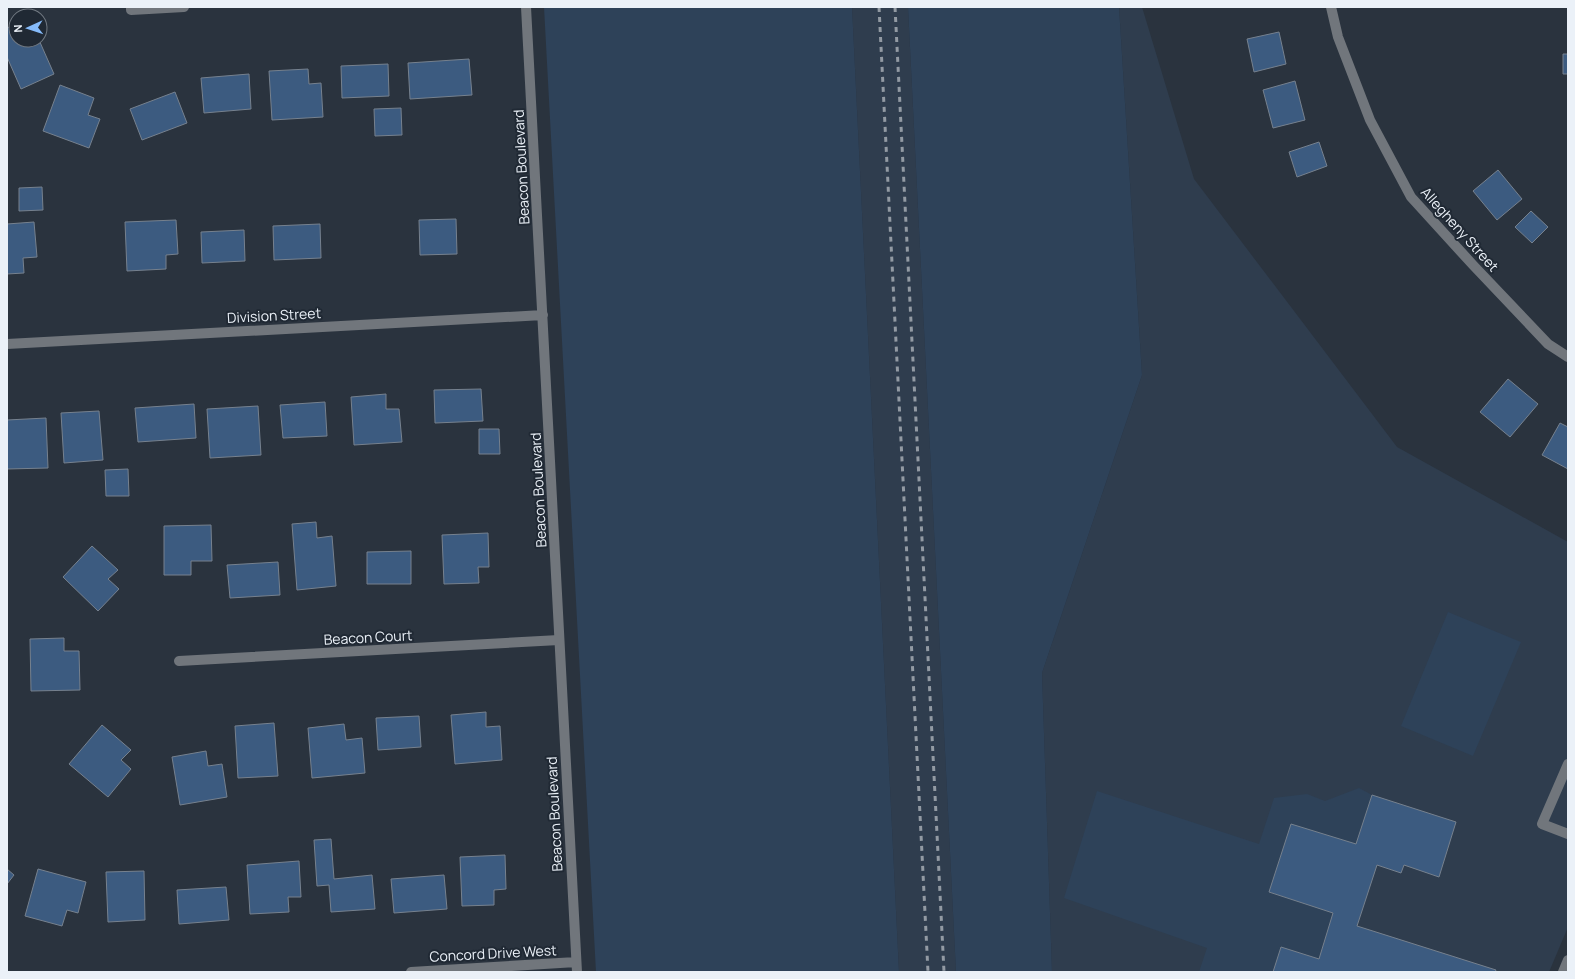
<svg xmlns="http://www.w3.org/2000/svg" width="1575" height="979" viewBox="0 0 1575 979" font-family="Manrope,sans-serif">
	<style>
		.built { fill: #2f3d4e }
		.green { fill: #2e4259 }
		.building { fill: #3c5b80; stroke: #76818e }
		.lines { fill: none; stroke-linecap: round; stroke-linejoin: round }
		.minor { stroke: #71767c; stroke-width: 10 }
		.rail { stroke: #929aa3; stroke-width: 3; stroke-dasharray: 5 5; stroke-linecap: butt }
		.labels { text-anchor: middle; dominant-baseline: central; stroke-width: 4; stroke-linejoin: round; paint-order: stroke }
		.street-label { font-size: 14px; fill: #ebf1f8; stroke: #202934 }
	</style>
	<rect width="100%" height="100%" fill="#2a333e"/>
	<path class="built" d="M852 7H908L956 972H899Z
		M1119 7H1142L1194 179 1397 447 1568 542V927L1549 972H1052L1042 673 1142 375Z"/>
	<path class="green" d="M544 7H852L899 972H596Z
		M908 7H1119L1142 375 1042 673 1052 972H956Z
		M1448 612 1521 642 1473 756 1401 726Z
		M1359 788 1372 795 1356 844 1291 824 1270 892 1333 913 1319 959 1281 947 1273 972H1199L1207 948 1064 898 1097 791 1259 844 1274 798 1307 794 1325 801Z"/>
	<path class="building" d="M16 24V40H39L54 74 21 89 7 57V28Z
		M1279 32 1286 64 1254 72 1247 39Z
		M1563 54H1568V74H1563Z
		M469 59 472 95 410 99 408 63Z
		M388 64 389 96 342 98 341 66Z
		M308 69 309 84 321 83 323 117 272 120 269 71Z
		M249 74 251 109 204 113 201 78Z
		M1295 81 1305 120 1273 128 1263 90Z
		M60 85 94 98 88 115 100 119 89 148 43 131Z
		M175 92 187 123 142 140 130 109Z
		M401 108 402 135 375 136 374 109Z
		M1319 142 1327 166 1297 177 1289 152Z
		M1498 170 1522 199 1497 220 1473 191Z
		M42 187 43 210 19 211V188Z
		M1531 211 1548 227 1532 243 1515 227Z
		M456 219 457 254 420 255 419 220Z
		M176 220 178 254 166 255V269L127 271 125 222Z
		M34 222 37 257 23 258 24 273 7 274V224Z
		M320 224 321 258 274 260 273 226Z
		M244 230 245 261 202 263 201 232Z
		M1508 379 1538 404 1510 437 1480 412Z
		M481 389 483 421 435 423 434 390Z
		M386 394V409H399L402 442 354 445 351 397Z
		M325 402 327 436 283 438 280 405Z
		M194 404 196 438 138 442 135 408Z
		M258 406 261 455 210 458 207 409Z
		M99 411 103 460 64 463 61 413Z
		M46 418 48 468 7 469V420Z
		M1560 423 1568 427V469L1542 455Z
		M479 429H499L500 454H479Z
		M128 469 129 496H106L105 470Z
		M316 522 317 538 332 536 336 586 297 590 292 524Z
		M211 525 212 561H191V575H164V526Z
		M488 533 489 567H478L479 583 444 584 442 535Z
		M92 546 118 570 108 579 119 589 98 611 63 577Z
		M411 551V584H367V552Z
		M278 562 280 595 230 598 227 565Z
		M64 638V651H79L80 690 31 691 30 639Z
		M486 712V727L500 726 502 760 455 764 451 715Z
		M419 716 421 747 378 750 376 718Z
		M274 723 278 776 238 778 235 726Z
		M344 724 346 740 362 738 365 773 312 778 308 728Z
		M102 725 131 750 121 760 131 769 108 797 69 764Z
		M206 751 208 766 222 764 227 797 180 805 172 757Z
		M1372 795 1456 822 1439 877 1404 865 1401 873 1377 865 1357 926 1496 970 1495 972H1273L1281 947 1319 959 1333 913 1269 892 1291 824 1356 844Z
		M331 839 334 879 372 875 375 909 331 912 329 885 317 886 314 840Z
		M505 855 506 889 494 890V905L462 906 460 857Z
		M299 861 301 897H288L289 912 250 914 247 865Z
		M7 869 14 875 7 884Z
		M38 869 86 882 78 913 67 910 62 926 25 916Z
		M144 871 145 920 108 922 106 872Z
		M444 875 447 909 394 913 391 879Z
		M226 887 229 920 179 924 177 890Z"/>
	<g class="lines">
		<path class="minor" d="M131 7V10L184 7
			M526 7 577 972
			M1331 7 1338 37 1370 120 1411 197 1473 265 1548 344 1568 357
			M7 344 543 315
			M179 661 559 640
			M1568 764 1542 824 1568 834
			M411 972 576 962
			M1563 972 1568 960"/>
		<path class="rail" d="M879 7 928 972
			M895 7 944 972"/>
	</g>
	<g class="labels">
		<g class="street-label">
			<text transform="translate(521 167) rotate(-93)">Beacon Boulevard</text>
			<text transform="translate(1460 229) rotate(48)">Allegheny Street</text>
			<text transform="translate(274 315) rotate(-3)">Division Street</text>
			<text transform="translate(538 490) rotate(-93)">Beacon Boulevard</text>
			<text transform="translate(368 637) rotate(-3)">Beacon Court</text>
			<text transform="translate(554 814) rotate(-93)">Beacon Boulevard</text>
			<text transform="translate(493 953) rotate(-3)">Concord Drive West</text>
		</g>
	</g>
	<rect width="1575" height="979" fill="none" stroke="#ebf1f8" stroke-width="16"/>
	<g transform="translate(28 28) rotate(267)"><circle r="19" fill="#202934" stroke="#717982"/>
	<path d="M0-3L7 15L0 10L-7 15Z" fill="#85bbfb"/>
	<text y="-6" font-size="11" font-weight="bold" text-anchor="middle" fill="#ebf1f8">N</text>
	</g>
</svg>
